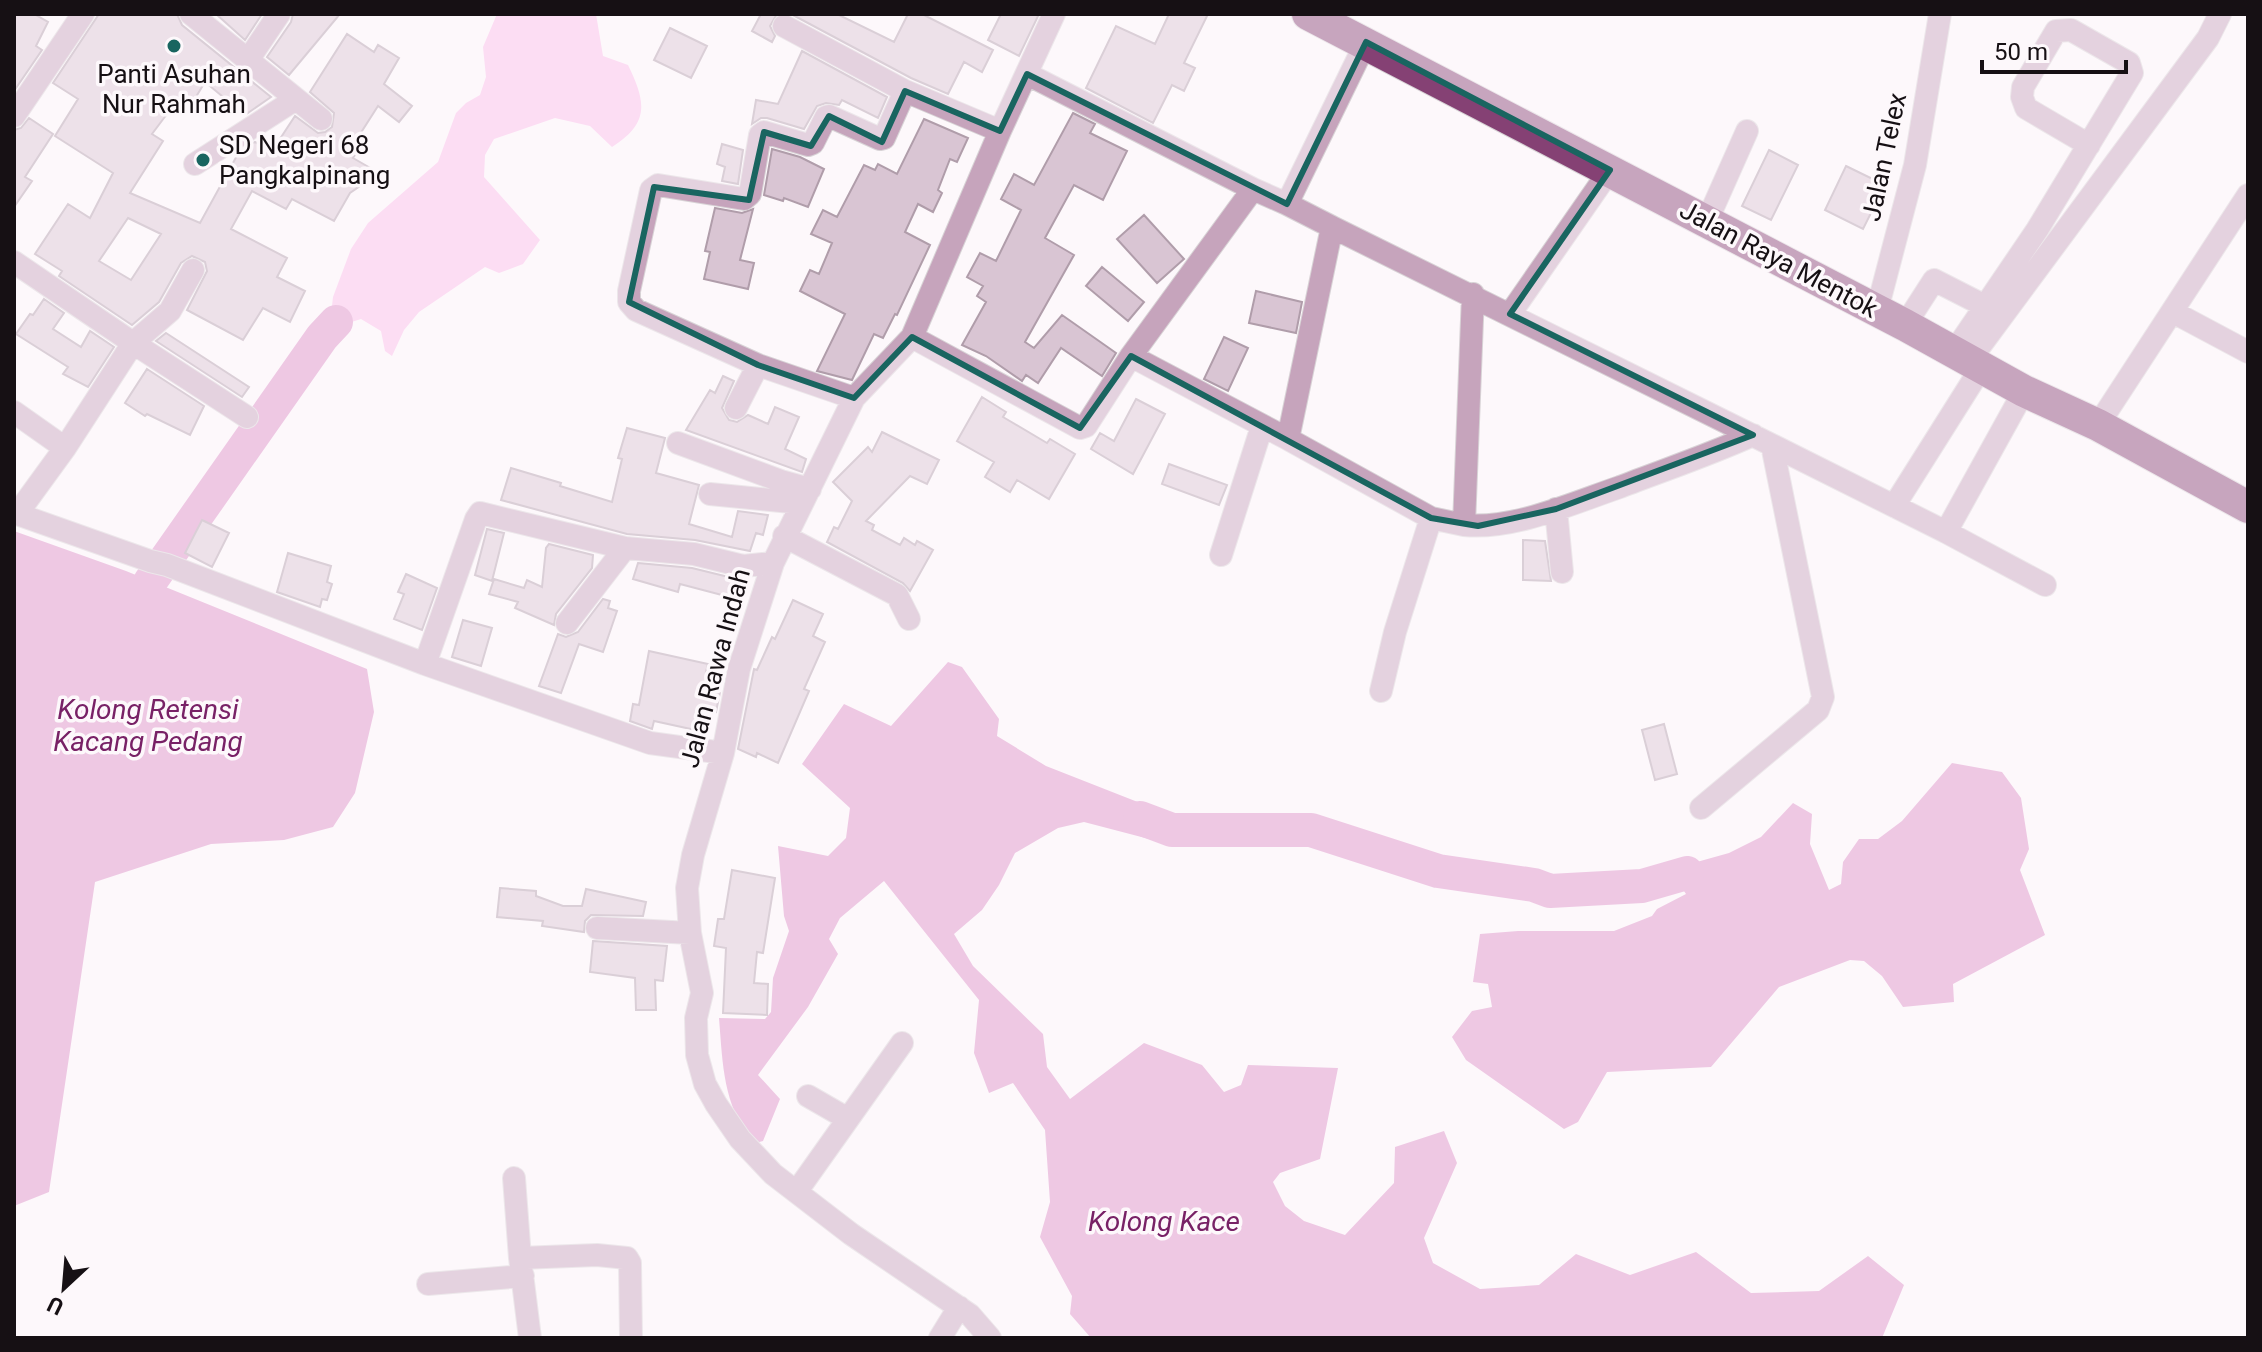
<svg xmlns="http://www.w3.org/2000/svg" width="2262" height="1352" viewBox="0 0 2262 1352" font-family="Roboto,sans-serif">
	<style>
		.green { fill: #fbbce9 }
		.water { fill: #db8fc6 }
		.lines { fill: none; stroke-linecap: round; stroke-linejoin: round }
		.river { stroke: #db8fc6; stroke-width: 34 }
		.building { fill: #d9c5d3; stroke: #b09daa; stroke-width: 2; fill-rule: evenodd }
		.minor-casing { stroke: #d8d3d6; stroke-width: 24 }
		.highway-casing { stroke: #d8d3d6; stroke-width: 34 }
		.minor { stroke: #c6a4bc; stroke-width: 22 }
		.highway { stroke: #854174; stroke-width: 32 }
		.marked { fill: none; stroke: #196560; stroke-width: 6; stroke-linejoin: round }
		.poi-dot { fill: #196560; stroke: #fdf8fb; stroke-width: 3 }
		.labels { text-anchor: middle; dominant-baseline: central; stroke-width: 7; stroke-linejoin: round; paint-order: stroke }
		.poi-label { font-size: 26px; fill: #161014; stroke: #fdf8fb }
		.street-label { font-size: 26px; fill: #161014; stroke: #fdf8fb }
		.water-label { font-size: 28px; font-style: italic; fill: #782166; stroke: #fdf8fb }
	</style>
	<rect width="100%" height="100%" fill="#fdf8fb"/>
	<path class="green" d="M497 14H596L603 56 628 65C646 102 650 123 612 147L590 126 555 118 494 139 485 155 484 177 540 240 523 264 499 273 485 267 419 312 404 330 392 356 385 351 381 331 361 319 339 326 331 315 333 297 351 249 368 223 438 162 456 113 466 103 480 95 486 77 483 47Z"/>
	<path class="water" d="M14 531 126 571 367 669 374 712 355 793 333 827 284 840 211 844 95 882 49 1192 14 1206Z
		M948 662 962 667 999 719 997 736 1046 766 1181 819 1188 846 1172 845 1084 822 1058 828 1015 853 999 885 982 910 954 934 973 966 1043 1034 1047 1067 1070 1099 1144 1043 1202 1065 1224 1092 1241 1085 1248 1065 1338 1068 1320 1159 1280 1173 1273 1182 1285 1206 1304 1221 1345 1235 1394 1183 1395 1147 1444 1131 1457 1163 1424 1238 1433 1263 1480 1289 1539 1285 1576 1254 1630 1275 1696 1252 1751 1293 1819 1291 1868 1256 1904 1285 1882 1338H1091L1070 1314 1072 1296 1040 1237 1050 1202 1045 1130 1013 1083 989 1093 974 1053 979 1000 884 881 840 918 829 939 838 954 808 1007 758 1075 780 1099 763 1141 752 1144C723 1101 723 1068 719 1018L765 1019 771 1012 773 978 789 931 784 916 778 846 828 856 846 838 850 808 802 764 844 704 891 726Z
		M1952 763 2002 772 2021 798 2029 849 2020 870 2045 935 1953 984 1954 1002 1903 1007 1882 976 1864 961 1850 960 1779 987 1711 1067 1607 1072 1578 1122 1564 1129 1466 1060 1452 1037 1472 1011 1492 1007 1488 984 1473 982 1480 934 1518 931H1614L1652 916 1657 909 1686 894 1680 885 1650 898 1636 879 1729 853 1761 837 1793 803 1812 814 1810 844 1829 890 1841 884 1843 862 1859 839H1878L1902 821Z"/>
	<g class="lines">
		<path class="river" d="M150 582 322 337 336 322
			M1140 818 1172 830H1311L1438 871 1534 885 1550 891 1642 886 1687 873"/>
	</g>
	<path class="building" d="M14 14H34L48 22 36 46 42 50 14 91Z
		M99 14H177L182 25 271 97 245 115 205 82 188 110 176 102 152 134 163 141 130 193 200 223 239 152 255 142 272 151 295 116 318 133 325 132 332 127 334 113 310 92 347 34 374 52 378 45 399 58 384 84 412 106 399 122 378 106 355 142 361 146 353 158 379 173 350 193 334 221 292 199 286 209 252 191 231 229 287 258 277 277 305 291 290 322 263 308 243 340 187 310 207 271 205 262 192 256 181 263 159 302 132 325 59 276 62 271 35 254 68 204 90 218 113 173 55 136 78 99 53 83ZM128 218 161 234 131 280 99 261Z
		M216 14H262L245 40Z
		M293 14H340L289 75 267 57 291 22Z
		M761 14H777L770 26 775 36 772 42 752 31Z
		M791 14H837L894 42 908 14H922L993 50 982 72 964 62 948 94 911 78Z
		M1001 14H1039L1019 56 988 40Z
		M1169 14H1208L1184 63 1195 68 1184 91 1172 85 1153 123 1086 88 1116 26 1155 44Z
		M670 28 707 46 691 78 654 60Z
		M802 51 887 97 878 118 842 100 839 105 826 103 817 106 804 129 767 118H761L752 124 756 100 778 104Z
		M1073 113 1095 124 1090 133 1127 151 1103 200 1074 185 1045 238 1074 255 1025 342 1034 348 1062 315 1116 353 1102 376 1061 348 1038 383 1026 375 1022 381 986 356 962 345 986 302 977 296 983 286 967 277 980 253 996 261 1021 210 1001 199 1014 174 1034 185Z
		M29 118 53 134 25 177 32 181 14 207V130L21 128Z
		M924 119 968 138 957 162 950 159 938 190 942 193 933 212 918 204 905 232 930 245 897 315 895 314 883 338 874 334 852 380 817 371 845 314 800 291 810 270 819 274 832 243 811 234 823 210 837 217 864 165 875 170 878 164 897 174Z
		M722 144 743 150 738 184 722 181 725 167 717 164Z
		M772 149 800 157 824 169 808 207 784 198 783 201 764 195Z
		M1769 150 1798 165 1771 220 1742 206Z
		M1846 166 1885 185 1863 229 1825 210Z
		M715 208 742 213 753 209 740 260 754 263 748 289 704 279 710 252 705 251Z
		M1144 215 1184 259 1157 283 1117 239Z
		M1102 267 1144 302 1128 321 1086 286Z
		M1256 291 1302 302 1296 333 1249 323Z
		M44 299 64 313 53 329 81 347 90 331 114 347 88 387 63 374 68 367 16 334 30 314 33 315Z
		M166 333 249 387 242 397 156 341Z
		M1224 337 1248 348 1228 391 1204 379Z
		M147 369 204 406 190 435 147 414 145 416 125 403Z
		M723 376 734 381 722 408 729 420 737 422 748 415 768 424 775 407 799 417 785 449 806 459 802 472 686 430 710 390 715 393Z
		M982 397 1006 412 1003 417 1047 443 1050 439 1075 454 1049 499 1017 480 1010 492 985 477 994 462 957 441Z
		M1136 399 1165 414 1133 474 1091 449 1100 433 1114 441Z
		M627 428 665 438 656 473 699 485 689 524 732 537 738 511 768 515 763 535 756 533 750 551 695 540 627 534 501 500 511 468 561 483 560 486 612 502 622 459 618 458Z
		M882 432 939 460 927 484 910 476 866 521 874 525 872 530 900 545 904 538 915 545 917 541 933 550 910 591 903 583 827 542 834 527 838 529 852 501 833 482 868 447 872 452Z
		M1169 464 1227 485 1219 505 1162 484Z
		M202 520 229 533 212 567 185 553Z
		M487 529 504 533 492 581 475 575Z
		M1523 540 1545 541 1551 581 1523 580Z
		M549 544 593 555 592 568 556 614 554 625 515 608 518 602 489 594 494 579 524 588 527 580 542 587 546 548Z
		M288 553 331 566 327 582 332 584 327 600 322 599 320 607 277 592Z
		M638 563 692 568 741 580 737 599 680 584 678 592 633 579Z
		M406 574 437 588 422 630 394 619 404 594 398 592Z
		M603 599 610 601 608 608 617 611 603 652 579 644 561 693 539 686 558 634 566 637 578 632Z
		M793 600 823 614 813 636 825 642 804 689 809 691 778 763 757 753 756 757 738 749 754 669 757 670 772 637 775 639Z
		M463 620 492 628 481 666 452 657Z
		M649 651 708 664 706 672 715 674 711 690 720 692 716 712 704 710 700 731 654 721 652 729 630 721 633 704 639 705Z
		M1664 724 1677 774 1655 780 1642 730Z
		M732 870 775 878 763 953 757 952 754 983 768 984 767 1015 723 1013 726 948 714 946 718 919H724Z
		M500 888 536 891V896L563 906H582L586 889 646 902 643 916 591 915 585 921 584 932 542 926 543 921 497 917Z
		M593 941 667 946 663 981 655 980 656 1010H636L635 978 590 972Z"/>
	<g class="lines">
		<defs>
			<path id="minor" d="M191 14 321 119
				M784 26 905 91
				M248 60 279 14
				M1027 74 1253 189 1287 204 1366 42
				M14 116 83 14
				M195 164 296 99
				M1253 189 1131 356 1288 439
				M1287 204 1332 227 1288 439 1431 518 1464 525 1473 294
				M1707 221 1747 131
				M1332 227 1772 445 1823 697 1818 710 1701 808
				M14 262 133 343 170 311 193 270
				M1877 310 1915 165 1940 14
				M2173 312 2248 352
				M1510 314 1610 170
				M1905 325 1934 280 1985 306
				M912 337 1080 428 1086 426 1131 356
				M1954 352 2037 230 2132 73 2129 63 2071 30 2056 31 2023 87 2022 97 2026 108 2089 145
				M1969 361 2208 38 2220 14
				M854 398 758 365 636 310 629 302V291L651 190 658 185 744 199 750 194 760 135 764 132 808 145 813 143 826 117 829 116 880 139 884 138 905 91 1000 131
				M736 408 758 365
				M14 412 65 448
				M2098 425 2248 195
				M678 443 781 481 810 489
				M1772 445 1946 532 2045 585
				M710 494 801 503
				M1894 506 1981 368
				M1556 509 1562 572
				M14 513 150 561 167 565 425 664 650 743 723 753
				M17 514 65 448 133 343 247 417
				M1464 525C1514 530 1573 503 1620 487 1664 470 1709 455 1753 435
				M1946 532 2024 391
				M784 536 897 595 909 619
				M1221 555 1262 426
				M567 623 625 548
				M425 664 476 519 480 513 625 548 694 554 743 566 773 563
				M1381 691 1395 632 1431 518
				M597 928 690 933
				M808 1096 848 1119
				M514 1178 520 1258 530 1338
				M797 1191 902 1043
				M520 1258 597 1255 627 1258 630 1263 631 1338
				M428 1284 523 1276
				M940 1338 959 1307
				M990 1338 970 1315 851 1234 773 1174 740 1139 716 1104 705 1084 697 1055 696 1018 702 993 690 933 687 888 693 855 723 753 739 669 773 563 854 398 912 337 1000 131 1054 14"/>
			<path id="highway" d="M1308 14 1905 325 2024 391 2098 425 2248 507"/>
		</defs>
		<use href="#minor" class="minor-casing"/>
		<use href="#highway" class="highway-casing"/>
		<use href="#minor" class="minor"/>
		<use href="#highway" class="highway"/>
	</g>
	<path d="M0 0H2262V1352H0ZM1366 42 1610 170 1510 314 1753 435 1556 509 1478 526 1431 518 1131 356 1080 428 912 337 854 398 758 365 629 302 654 187 749 200 764 132 811 146 829 116 882 142 905 91 1000 131 1027 74 1287 204Z" fill="#fdf8fb" fill-opacity=".55" fill-rule="evenodd"/>
	<path class="marked" d="M1366 42 1610 170 1510 314 1753 435 1556 509 1478 526 1431 518 1131 356 1080 428 912 337 854 398 758 365 629 302 654 187 749 200 764 132 811 146 829 116 882 142 905 91 1000 131 1027 74 1287 204Z"/>
	<g class="poi-dot">
		<circle cx="174" cy="46" r="8"/>
		<circle cx="203" cy="160" r="8"/>
	</g>
	<g class="labels">
		<g class="poi-label">
			<text x="174" y="74">Panti Asuhan<tspan x="174" dy="30">Nur Rahmah</tspan></text>
			<text x="219" y="145" text-anchor="start">SD Negeri 68<tspan x="219" dy="30">Pangkalpinang</tspan></text>
		</g>
		<g class="street-label">
			<text transform="translate(1884 157) rotate(-78)">Jalan Telex</text>
			<text transform="translate(1779 259) rotate(28)">Jalan Raya Mentok</text>
			<text transform="translate(715 668) rotate(-75)">Jalan Rawa Indah</text>
		</g>
		<g class="water-label">
			<text x="148" y="709">Kolong Retensi<tspan x="148" dy="32">Kacang Pedang</tspan></text>
			<text x="1164" y="1221">Kolong Kace</text>
		</g>
	</g>
	<rect width="2262" height="1352" fill="none" stroke="#161014" stroke-width="32"/>
	<g transform="translate(64 1288) rotate(206)" stroke="#fdf8fb" stroke-width="6" paint-order="stroke">
	<path d="M0-6L14 30L0 20L-14 30Z" fill="#161014"/>
	<text y="-12" font-size="22" font-weight="bold" text-anchor="middle" fill="#161014">U</text>
	</g>
	<path d="M1982 60v12h144v-12" fill="none" stroke="#161014" stroke-width="4"/>
	<text x="1994" y="60" font-size="24" fill="#161014" stroke="#fdf8fb" stroke-width="6" paint-order="stroke">50 m</text>
</svg>
